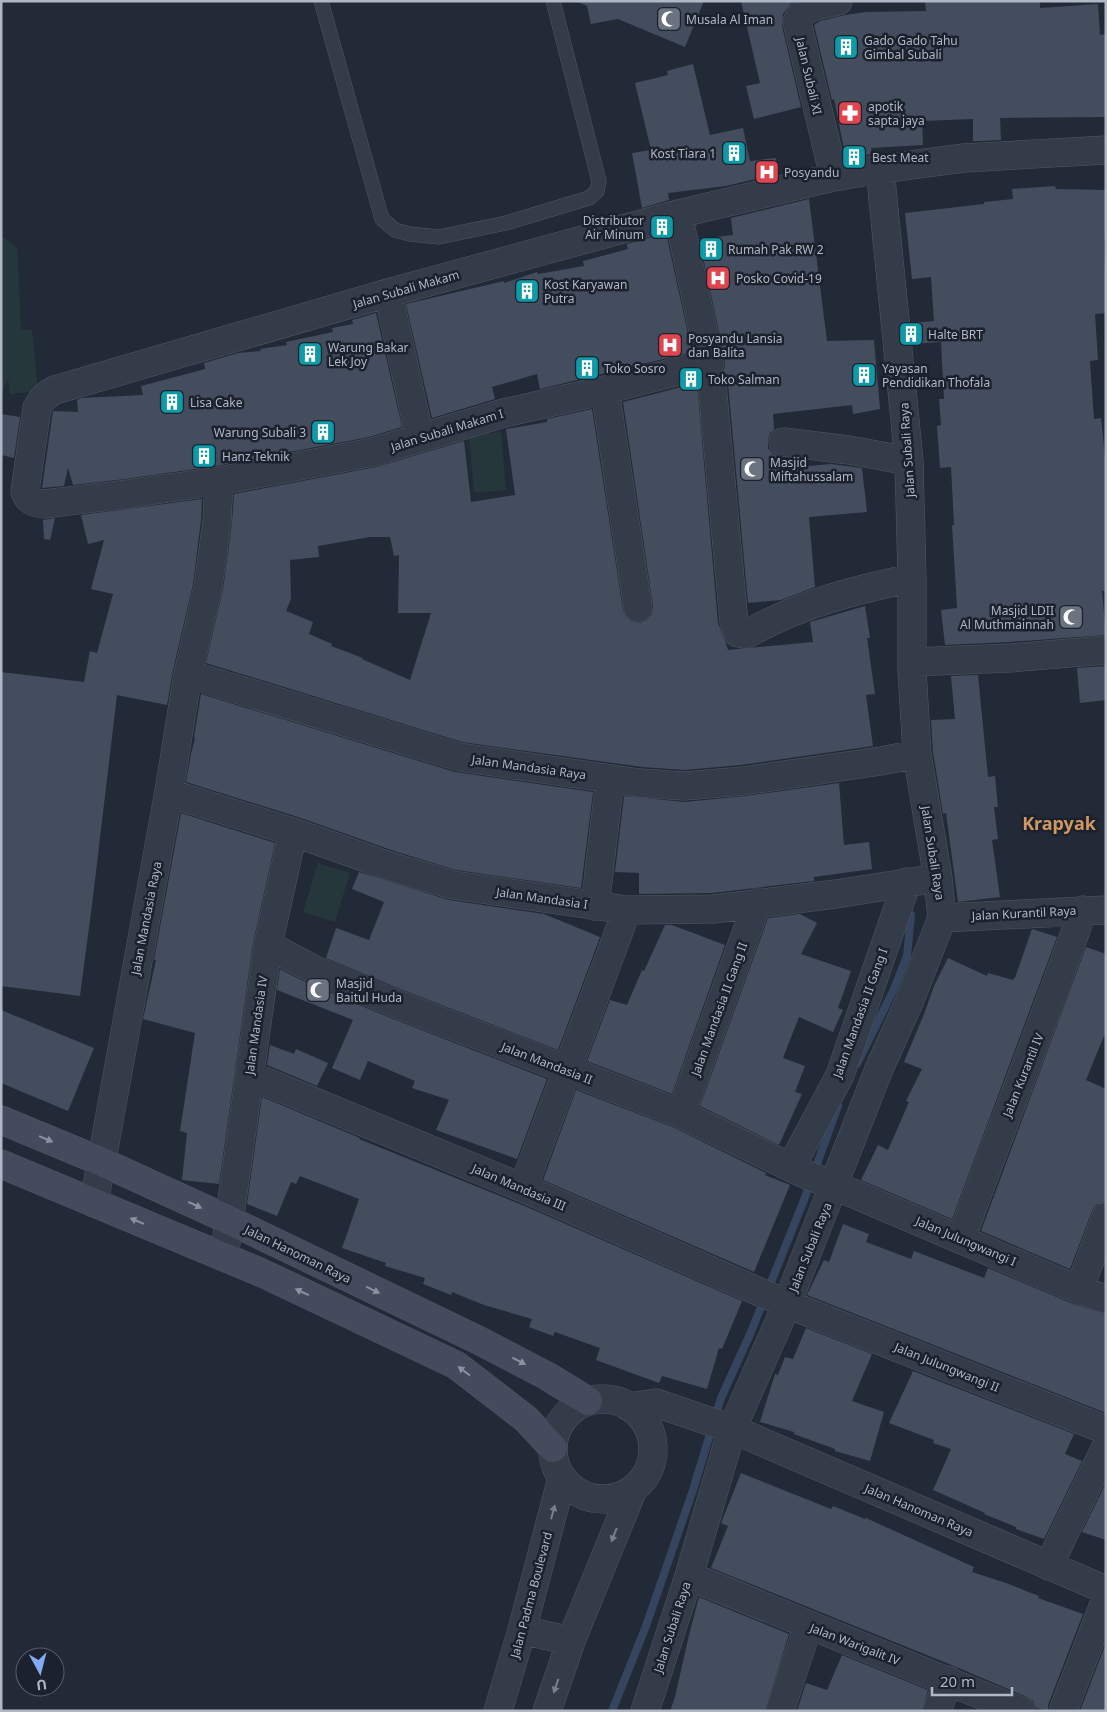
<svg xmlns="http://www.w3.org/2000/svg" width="1107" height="1712" viewBox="0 0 1107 1712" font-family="'Noto Sans',sans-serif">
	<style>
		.green { fill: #25373a }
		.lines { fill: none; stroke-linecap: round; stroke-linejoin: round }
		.stream { stroke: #36455f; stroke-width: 8 }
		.building { fill: #434d5d; fill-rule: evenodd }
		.lane-casing { stroke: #505763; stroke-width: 15 }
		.street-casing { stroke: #505763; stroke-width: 29 }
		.secondary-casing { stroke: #505763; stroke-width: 29 }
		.lane { stroke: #353c49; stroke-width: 14 }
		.street { stroke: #353c49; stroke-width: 28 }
		.secondary { stroke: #434b5c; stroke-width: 28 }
		.oneway { fill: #8a91a0 }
		.oneway2 { fill: #79808d }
		.labels { text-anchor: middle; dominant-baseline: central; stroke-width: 5; stroke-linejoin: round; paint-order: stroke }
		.poi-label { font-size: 12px; fill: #b0b7c5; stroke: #1b212d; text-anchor: start }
		.street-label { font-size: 12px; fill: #b0b7c5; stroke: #1b212d }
		.district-label { font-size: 18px; font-weight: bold; fill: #d09760; stroke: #1b212d }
	</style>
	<rect width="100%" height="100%" fill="#222a38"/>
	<path class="green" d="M1 236 17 247 21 330H32L38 391 10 394 8 379 1 396Z
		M501 432 506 490 474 493 469 435Z
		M318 863 350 873 335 922 303 912Z"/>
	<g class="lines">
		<path class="stream" d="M857 1064 894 989 907 956 911 915
			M612 1711 646 1626 693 1490 721 1398 751 1332 804 1200 838 1106"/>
	</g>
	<path class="building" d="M576 1H704L685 47 618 19 591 24 587 6Z
		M741 1H793L783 14 782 26 801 107 754 119 746 86 760 83Z
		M925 1H1040V8L1098 4 1100 35 1106 34V117L1000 118 1001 140 982 141H973V119L922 121 923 145 871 148 872 154 846 159 834 99 832 100 814 25 820 21 845 15 866 12 926 11Z
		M693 64 710 135 743 128 750 161 776 158 777 174 726 186 668 193 669 200 642 208 632 153 651 150 635 83 668 75 667 71Z
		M1055 186 1056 189 1106 190V239H1104L1106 313 1095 314 1098 360 1090 361 1094 419 1101 418 1106 467V591H1102L1106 635 1009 642 945 645 941 610 957 608 952 525H954L951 467 940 468 937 426 941 425 939 399H944L941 342 913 344 911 323 934 321 931 277 912 279 905 213 984 204V202L1013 199 1012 189Z
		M809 199 827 341 874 340 880 409 853 414 852 405 773 414 774 430 770 433 768 440V448L773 454 777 456 778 469 831 464 862 468 867 512 809 517 815 587 781 600 748 603 728 383 725 375 722 373 725 367V360L699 239 733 235 731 218Z
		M666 233 692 352 540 389 537 374 492 387 495 399 432 418 406 304 504 281V283L537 272 538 274 584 266 583 261 628 249 627 244Z
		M376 313 402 427 369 437 216 466 125 479 73 485 68 468 64 486 42 488 53 411 78 412 77 400 82 398 143 395 141 386 205 369 204 363 238 353 261 351 260 349 287 345 286 342 333 332 332 328 353 324 352 320Z
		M697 383 718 623 726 643 728 650 813 642 810 622 865 606 870 638H867L875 694 866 695 873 746 741 765 684 770 642 767 462 742 206 663 223 589 232 523 234 494 376 467 464 441 471 502 515 495 506 429 547 422V419L592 409 623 610 626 617 632 622 640 623 647 620 652 614 653 606 623 402ZM370 537H390L394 556 399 555 398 613H431L410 680 362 659 363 658 331 646 332 644 309 634 313 622 286 611 291 599 290 560 319 557 318 546Z
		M1 414 20 417 14 458 1 455Z
		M202 499 201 520 193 584 173 670 167 705 117 695 93 897 80 996 1 986V672L84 682 90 651 97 653 113 594 91 589 104 540 88 544 81 515Z
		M55 518 50 540 44 539 43 520Z
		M1106 666V700L1080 703 1077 668Z
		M978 675 988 777 995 776 998 807H994L998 839 992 840 1000 897 958 902 946 813 943 814 933 752 931 720 955 719 951 676Z
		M201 694 455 772 593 792 581 888 456 870 394 851 298 817 186 782 191 754 195 738 194 737Z
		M839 783 844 845 869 842 872 869 814 877V881L712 893 639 894V873L615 872 624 796 685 802 745 796Z
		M181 813 275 843 253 943 219 1184 182 1180 187 1133 180 1131 195 1033 143 1019 156 960H154Z
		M359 872 449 900 544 914 600 937 558 1050 395 987 326 958 336 928 369 940 384 902 352 889Z
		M800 914 817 923 801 954 851 971 838 1008 843 1010 833 1032 799 1017 783 1058 805 1066 795 1092 802 1094 779 1145 700 1106 768 918Z
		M665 925H672L725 945 672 1094 587 1061 610 1000 627 1005 642 970 644 971Z
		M1032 929 1057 937 952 1219 861 1180 878 1145 888 1150 909 1102 906 1101 922 1069 904 1062 924 1014 934 986 948 958 987 976 988 973 1013 980 1014 978H1015Z
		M1086 947 1106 954V1031L1086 1080 1106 1089V1202L1096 1205 1092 1211 1070 1269 981 1231Z
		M280 969 307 983 383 1015 547 1079 517 1159 436 1130 449 1100 412 1088 415 1081 368 1061 360 1080 332 1068 353 1020 277 990Z
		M1 1010 94 1048 68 1111 1 1083Z
		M270 1045 294 1054 296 1049 328 1063 317 1086 267 1065Z
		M576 1090 675 1128 766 1173 765 1175 790 1185 754 1272 543 1180Z
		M262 1097 360 1138 359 1139 520 1204 742 1301 722 1349 719 1348 707 1389 662 1376 659 1383 596 1360 600 1348 555 1332 553 1336 529 1327 532 1319 484 1305 452 1292 451 1295 423 1284 425 1278 385 1266 386 1263 342 1248 359 1199 300 1176 296 1184 291 1182 277 1216 247 1204Z
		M843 1224 869 1234 866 1242 911 1259 914 1251 984 1278 988 1268 1073 1304 1106 1314V1413L807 1295 824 1260 829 1262Z
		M806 1328 872 1354 852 1401 884 1412 870 1461 835 1451V1449L794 1434V1432L760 1422 775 1374 778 1375 785 1357 793 1359Z
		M913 1371 1074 1434 1065 1454 1082 1461 1044 1539 1016 1529V1527L984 1514 985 1513 933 1490 951 1449 933 1443 934 1440 889 1423Z
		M741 1473 831 1509 833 1506 865 1519 866 1518 974 1567 972 1572 1006 1583 1039 1596 1038 1598 1083 1614 1048 1705V1711L1036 1708 1033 1701 1027 1697 954 1666 711 1568 728 1526 721 1523Z
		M1106 1483V1540L1082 1532Z
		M699 1597 789 1634 765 1711H670L675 1697 689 1635Z
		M1106 1643V1711H1080Z
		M842 1655 928 1690 922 1711H797L806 1683 827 1690Z"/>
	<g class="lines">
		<defs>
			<path id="lane" d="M321 1 382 219 395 230 410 234 439 237 506 223 589 198 597 191 599 181 553 1"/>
			<path id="street" d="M834 177 797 22C804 5 822 5 838 1
				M678 214 710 363 605 390 504 413 373 452 219 481 127 494 44 504C34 503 28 501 25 491L37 408C42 398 46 395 55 390L388 293 678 214 834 177 880 169 964 158 1106 150
				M388 293 420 438
				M712 384 734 622 738 633 744 634 749 633C800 604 855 590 912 578
				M605 390 638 608
				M783 442 849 450 909 461
				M912 662 1010 658 1106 650
				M188 674 459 757 640 783 684 786 743 781 881 761 917 754
				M169 793 293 832 389 866 453 885 627 910 713 909 836 894 938 878
				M595 906 610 779
				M942 918 1106 910
				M268 945 313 969 389 1001 681 1114 800 1172 852 1193 1079 1290 1106 1299
				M249 1075 523 1188 787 1304 1106 1430
				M681 1114 757 903
				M791 1167 840 1075 907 882
				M523 1188 627 910
				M94 1203 169 791 188 674 208 587 217 521 219 481
				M961 1239C1001 1129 1044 1021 1083 910
				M224 1257 268 945 293 832
				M1079 1290 1106 1217
				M553 1449a50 50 0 1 1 100 0a50 50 0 1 1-100 0Z
				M629 1407 656 1403 732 1429 1106 1590
				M1049 1566 1060 1542 1106 1447
				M689 1576 1021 1711
				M522 1630 571 1641
				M498 1711 522 1630 562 1478
				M547 1711 571 1641 633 1489
				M645 1711 689 1576 732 1429 787 1304 879 1069 910 1000 942 918 938 878 917 754 912 670V578L909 461 880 169
				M780 1711 808 1626
				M937 1711 948 1680
				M1063 1711 1106 1599"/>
			<path id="secondary" d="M1 1120 100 1161 229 1220 478 1340 547 1376 588 1401
				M1 1164 262 1273 456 1365 526 1419 553 1448"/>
		</defs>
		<use href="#lane" class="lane-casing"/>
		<use href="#street" class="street-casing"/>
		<use href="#secondary" class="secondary-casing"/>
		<use href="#lane" class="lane"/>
		<use href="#street" class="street"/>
		<use href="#secondary" class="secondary"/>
	</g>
	<defs><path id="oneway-solid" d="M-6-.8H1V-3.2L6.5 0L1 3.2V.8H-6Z" transform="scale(1.25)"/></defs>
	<g class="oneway">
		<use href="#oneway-solid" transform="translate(46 1139) rotate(23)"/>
		<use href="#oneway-solid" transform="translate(195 1205) rotate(25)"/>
		<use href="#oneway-solid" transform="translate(137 1221) rotate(-157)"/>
		<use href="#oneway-solid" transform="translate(373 1290) rotate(26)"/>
		<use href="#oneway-solid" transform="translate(302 1292) rotate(-155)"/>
		<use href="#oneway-solid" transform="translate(519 1361) rotate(27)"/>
		<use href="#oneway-solid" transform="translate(464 1371) rotate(-143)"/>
	</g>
	<g class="oneway2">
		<use href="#oneway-solid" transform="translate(553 1512) rotate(-75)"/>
		<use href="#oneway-solid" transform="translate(614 1535) rotate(112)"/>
		<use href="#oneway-solid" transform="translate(556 1686) rotate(109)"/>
	</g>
	<defs>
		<symbol id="mosque-square" viewBox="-11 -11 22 22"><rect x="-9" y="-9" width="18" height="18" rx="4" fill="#6b7280" stroke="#1b212d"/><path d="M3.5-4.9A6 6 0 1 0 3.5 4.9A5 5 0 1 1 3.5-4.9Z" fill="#fff"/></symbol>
		<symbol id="building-square" viewBox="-11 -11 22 22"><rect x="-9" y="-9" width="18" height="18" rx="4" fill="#0f9aa8" stroke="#1b212d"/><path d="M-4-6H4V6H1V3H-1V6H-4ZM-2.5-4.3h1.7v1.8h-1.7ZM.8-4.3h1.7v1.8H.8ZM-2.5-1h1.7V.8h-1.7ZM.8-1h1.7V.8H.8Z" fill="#fff"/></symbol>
		<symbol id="pharmacy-square" viewBox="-11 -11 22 22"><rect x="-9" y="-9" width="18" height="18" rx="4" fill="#e0444e" stroke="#1b212d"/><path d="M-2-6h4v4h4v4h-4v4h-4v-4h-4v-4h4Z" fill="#fff"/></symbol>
		<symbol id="hospital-square" viewBox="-11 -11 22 22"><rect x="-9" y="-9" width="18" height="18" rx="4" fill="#e0444e" stroke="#1b212d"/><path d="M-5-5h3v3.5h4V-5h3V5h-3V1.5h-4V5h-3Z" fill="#fff"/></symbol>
	</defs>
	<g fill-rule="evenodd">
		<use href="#mosque-square" x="655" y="5" width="28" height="28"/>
		<use href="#building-square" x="832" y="33" width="28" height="28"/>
		<use href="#pharmacy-square" x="836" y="99" width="28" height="28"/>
		<use href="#building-square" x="720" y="139" width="28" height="28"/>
		<use href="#building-square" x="840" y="143" width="28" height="28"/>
		<use href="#hospital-square" x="753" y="158" width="28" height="28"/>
		<use href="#building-square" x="648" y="213" width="28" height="28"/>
		<use href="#building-square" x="697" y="235" width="28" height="28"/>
		<use href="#hospital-square" x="704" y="264" width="28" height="28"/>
		<use href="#building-square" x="513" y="277" width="28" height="28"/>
		<use href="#building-square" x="897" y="320" width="28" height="28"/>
		<use href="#hospital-square" x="656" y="331" width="28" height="28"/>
		<use href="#building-square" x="296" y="340" width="28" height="28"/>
		<use href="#building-square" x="573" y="354" width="28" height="28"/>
		<use href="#building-square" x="850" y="361" width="28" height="28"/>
		<use href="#building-square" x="677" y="365" width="28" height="28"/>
		<use href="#building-square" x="158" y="388" width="28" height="28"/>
		<use href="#building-square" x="309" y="418" width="28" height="28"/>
		<use href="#building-square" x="190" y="442" width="28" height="28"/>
		<use href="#mosque-square" x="738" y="455" width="28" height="28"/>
		<use href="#mosque-square" x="1057" y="603" width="28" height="28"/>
		<use href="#mosque-square" x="304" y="976" width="28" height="28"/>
	</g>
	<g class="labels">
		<g class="poi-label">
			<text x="686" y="19">Musala Al Iman</text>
			<text x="864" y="40">Gado Gado Tahu<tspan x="864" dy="14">Gimbal Subali</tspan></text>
			<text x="868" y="106">apotik<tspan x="868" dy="14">sapta jaya</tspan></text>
			<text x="716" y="153" text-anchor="end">Kost Tiara 1</text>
			<text x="872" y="157">Best Meat</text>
			<text x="784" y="172">Posyandu</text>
			<text x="644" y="220" text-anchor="end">Distributor<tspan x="644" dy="14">Air Minum</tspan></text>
			<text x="728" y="249">Rumah Pak RW 2</text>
			<text x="736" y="278">Posko Covid-19</text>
			<text x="544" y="284">Kost Karyawan<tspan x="544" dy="14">Putra</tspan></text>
			<text x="928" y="334">Halte BRT</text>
			<text x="688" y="338">Posyandu Lansia<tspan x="688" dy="14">dan Balita</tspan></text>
			<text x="328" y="347">Warung Bakar<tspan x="328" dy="14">Lek Joy</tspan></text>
			<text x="604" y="368">Toko Sosro</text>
			<text x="882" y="368">Yayasan<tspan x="882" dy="14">Pendidikan Thofala</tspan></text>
			<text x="708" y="379">Toko Salman</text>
			<text x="190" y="402">Lisa Cake</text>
			<text x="306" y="432" text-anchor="end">Warung Subali 3</text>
			<text x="222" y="456">Hanz Teknik</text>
			<text x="770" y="462">Masjid<tspan x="770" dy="14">Miftahussalam</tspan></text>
			<text x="1054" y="610" text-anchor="end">Masjid LDII<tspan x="1054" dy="14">Al Muthmainnah</tspan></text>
			<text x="336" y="983">Masjid<tspan x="336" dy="14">Baitul Huda</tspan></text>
		</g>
		<g class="street-label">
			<text transform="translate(809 76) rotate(77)">Jalan Subali XI</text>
			<text transform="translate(406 289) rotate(-16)">Jalan Subali Makam</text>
			<text transform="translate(447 430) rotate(-17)">Jalan Subali Makam I</text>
			<text transform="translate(907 450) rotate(-94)">Jalan Subali Raya</text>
			<text transform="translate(529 767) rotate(8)">Jalan Mandasia Raya</text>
			<text transform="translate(933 853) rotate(81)">Jalan Subali Raya</text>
			<text transform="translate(542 898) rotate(8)">Jalan Mandasia I</text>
			<text transform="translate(1024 913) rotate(-3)">Jalan Kurantil Raya</text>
			<text transform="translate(146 918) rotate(-79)">Jalan Mandasia Raya</text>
			<text transform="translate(719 1009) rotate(-70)">Jalan Mandasia II Gang II</text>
			<text transform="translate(860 1013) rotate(-70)">Jalan Mandasia II Gang I</text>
			<text transform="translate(256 1025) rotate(-82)">Jalan Mandasia IV</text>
			<text transform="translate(547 1063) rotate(21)">Jalan Mandasia II</text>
			<text transform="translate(1023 1075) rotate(-68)">Jalan Kurantil IV</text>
			<text transform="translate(519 1187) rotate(23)">Jalan Mandasia III</text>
			<text transform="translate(966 1241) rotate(23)">Jalan Julungwangi I</text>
			<text transform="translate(810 1247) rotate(-68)">Jalan Subali Raya</text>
			<text transform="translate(298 1254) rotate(26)">Jalan Hanoman Raya</text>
			<text transform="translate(947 1367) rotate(22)">Jalan Julungwangi II</text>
			<text transform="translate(919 1510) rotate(23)">Jalan Hanoman Raya</text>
			<text transform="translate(531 1595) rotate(-75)">Jalan Padma Boulevard</text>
			<text transform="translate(672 1627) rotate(-72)">Jalan Subali Raya</text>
			<text transform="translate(855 1644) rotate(21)">Jalan Warigalit IV</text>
		</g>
		<g class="district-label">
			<text x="1059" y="823">Krapyak</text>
		</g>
	</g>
	<rect width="1107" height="1712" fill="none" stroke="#b0b7c5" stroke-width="5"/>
	<g transform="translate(40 1672) rotate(173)"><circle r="24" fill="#1b212d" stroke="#575d6a"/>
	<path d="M0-4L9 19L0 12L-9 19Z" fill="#85aaf4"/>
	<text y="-8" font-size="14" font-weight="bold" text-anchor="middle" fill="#b0b7c5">U</text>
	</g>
	<path d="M932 1687v8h80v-8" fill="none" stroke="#b0b7c5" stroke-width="2.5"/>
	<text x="940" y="1687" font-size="15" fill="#b0b7c5" stroke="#1b212d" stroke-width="4" paint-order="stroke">20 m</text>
</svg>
